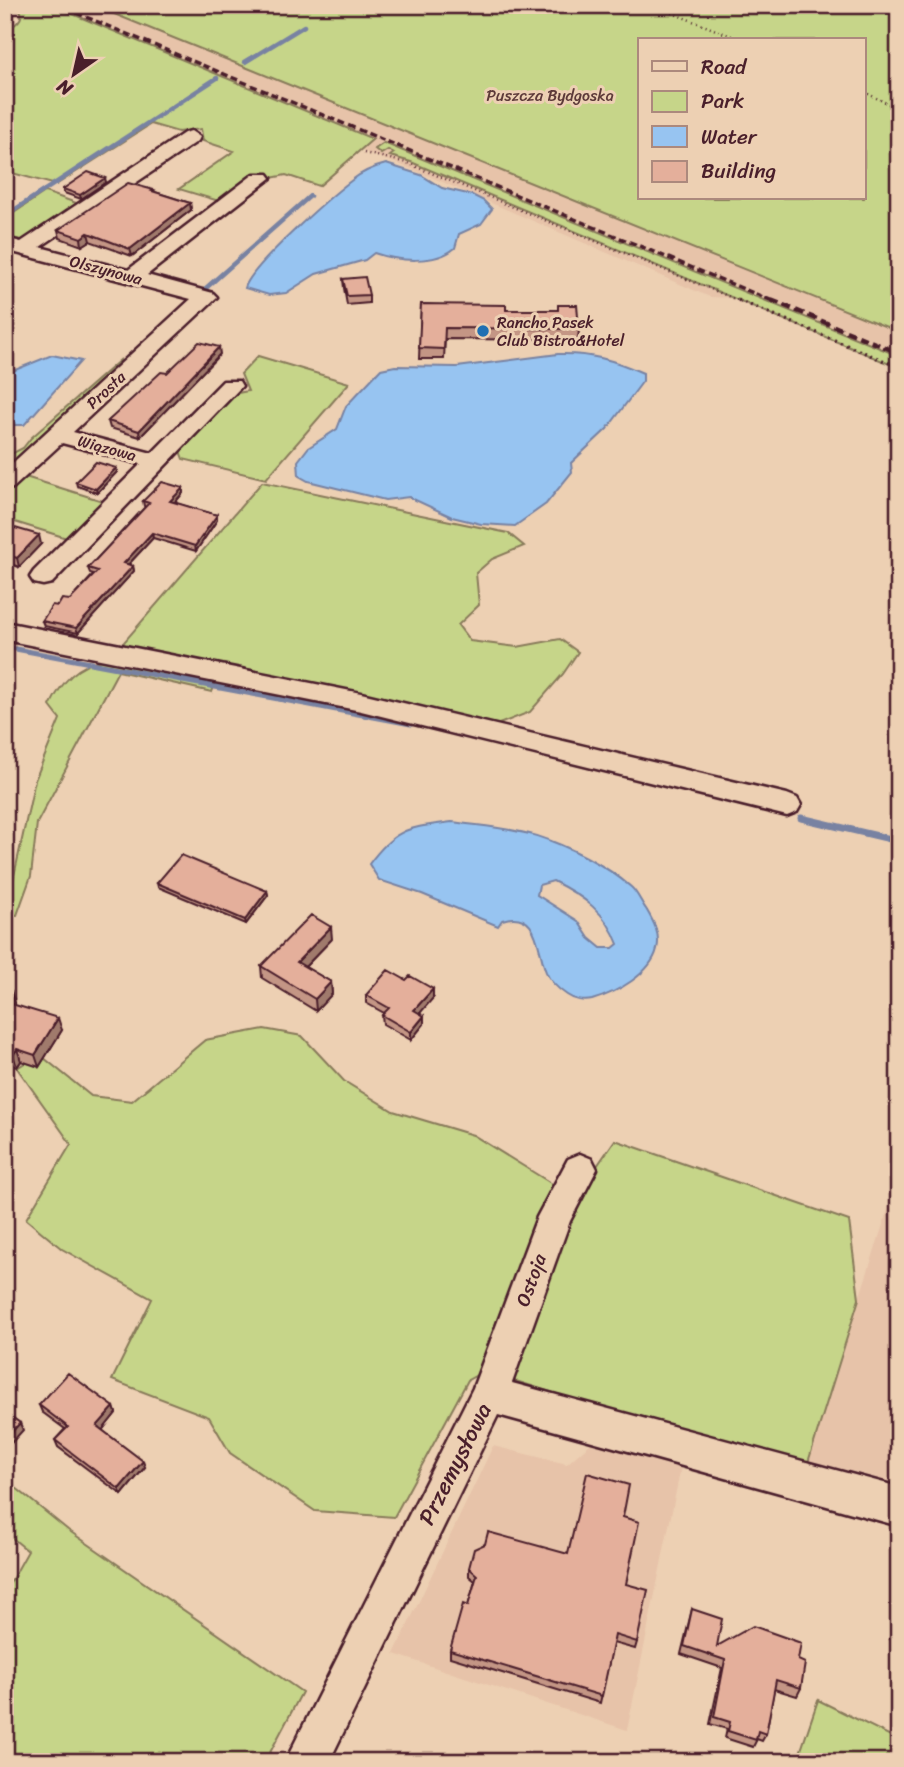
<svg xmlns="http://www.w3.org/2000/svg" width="904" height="1767" viewBox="0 0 904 1767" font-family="Sriracha,sans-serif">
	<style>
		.built { fill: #e7c3a9 }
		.green { fill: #c6d589; stroke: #887a5a; stroke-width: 2; fill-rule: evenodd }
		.water { fill: #97c4f1; stroke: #7882a2; stroke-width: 2; fill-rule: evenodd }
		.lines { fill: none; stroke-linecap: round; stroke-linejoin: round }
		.stream-far2 { stroke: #7882a2; stroke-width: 4.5 }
		.stream-far1 { stroke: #7882a2; stroke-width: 5 }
		.stream { stroke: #7882a2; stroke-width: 7 }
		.minor-casing { stroke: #4a1f2b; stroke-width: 5 }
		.path-far1 { stroke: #4a1f2b; stroke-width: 2.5; stroke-dasharray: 1 3.5; stroke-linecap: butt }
		.path { stroke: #4a1f2b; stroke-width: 3.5; stroke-dasharray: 2 4.5; stroke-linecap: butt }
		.minor { fill: #edd0b3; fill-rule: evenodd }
		.rail-far1 { stroke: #4a1f2b; stroke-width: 3.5; stroke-dasharray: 7 3.5; stroke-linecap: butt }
		.rail { stroke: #4a1f2b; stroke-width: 4.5; stroke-dasharray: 9 4.5; stroke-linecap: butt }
		.wall { fill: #c49685; stroke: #4a1f2b; stroke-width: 2 }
		.shaded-wall { fill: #a07a6c; stroke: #4a1f2b; stroke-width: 2 }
		.building { fill: #e4af9b; stroke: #4a1f2b; stroke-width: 2 }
		.poi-dot { fill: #1f6fb2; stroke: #edd0b3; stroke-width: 2.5 }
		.labels { text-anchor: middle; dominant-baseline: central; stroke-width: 6; stroke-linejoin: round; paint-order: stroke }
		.far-park-label { font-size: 16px; fill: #5d3a39; stroke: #edd0b3 }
		.far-street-label { font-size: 16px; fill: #4a1f2b; stroke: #edd0b3 }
		.far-poi-label { font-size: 16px; fill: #4a1f2b; stroke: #edd0b3; text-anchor: start }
		.street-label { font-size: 19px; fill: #4a1f2b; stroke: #edd0b3 }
		.near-street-label { font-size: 23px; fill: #4a1f2b; stroke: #edd0b3 }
	</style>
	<rect width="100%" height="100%" fill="#edd0b3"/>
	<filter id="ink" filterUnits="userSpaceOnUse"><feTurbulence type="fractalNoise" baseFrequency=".0143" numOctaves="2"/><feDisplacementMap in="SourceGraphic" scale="14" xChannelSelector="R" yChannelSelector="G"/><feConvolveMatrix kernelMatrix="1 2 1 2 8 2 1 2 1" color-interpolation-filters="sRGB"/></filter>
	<g filter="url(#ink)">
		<path class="built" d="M16 5H97L899 330V368L733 298 710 297 412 169 372 155 214 81Z
			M899 1175V1484L805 1472 859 1299Z
			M592 1442 682 1462 627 1730 394 1654 493 1446 567 1464Z"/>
		<path class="green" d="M16 5H51L373 139 319 186 286 175 266 179 222 202 179 189 234 151 203 141 201 129 178 132 151 124 56 185 5 171V32C16 24 29 17 16 5Z
			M92 5H899V332ZM640 40H864V198H640Z
			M384 143 899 356V368L411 162 390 156 394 153 388 150 381 154 375 149Z
			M45 192 82 205 28 242 5 236V219Z
			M258 356 349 383 266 479 183 459 180 451 233 394 248 391 241 374Z
			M120 360 121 368 5 475V457L23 448 31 438Z
			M22 476 106 502 70 539 5 519V492Z
			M262 482 508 533 524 546 492 559 476 573 479 605 458 625 470 641 517 647 560 639 578 652 563 674 530 712 494 726 118 649Z
			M105 659 216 681 212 692 118 671 37 823 31 876 17 915 5 917 35 780 60 719 50 706C62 681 77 665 105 659Z
			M264 1029 302 1036 344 1081 393 1111 473 1135 575 1198 615 1140 849 1221 859 1299 805 1472 484 1371 468 1380 394 1517 315 1511 230 1453 209 1417 112 1380 152 1299 62 1249 26 1219 71 1144 17 1068 39 1054 91 1096 132 1101 205 1040Z
			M5 1479 68 1530 302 1692 265 1762H5V1592L28 1551 5 1532Z
			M818 1700 899 1740V1762H797Z"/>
		<path class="water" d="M386 164 421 175 442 188 472 195 484 201 492 209 481 224 459 234 455 248C435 265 397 261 374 253L365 260 316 274 286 293 269 295 245 288C250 267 332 195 352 180 362 172 374 167 386 164Z
			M558 354C590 353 614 360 643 373V381L607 429 571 463 572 472 546 504 515 526 481 524 452 517 409 497 385 500 308 481 299 476 298 461 308 448 337 429 346 406 381 369 395 366 457 367Z
			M52 355 81 361 24 425H5V374Z
			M452 822C480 826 510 828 537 836 568 846 606 865 631 887 637 892 641 902 646 909 653 921 661 934 657 949 651 974 616 993 592 1000 584 1002 574 1000 567 995 558 989 550 982 546 972 537 950 539 908 502 920L498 926 422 894 379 880 369 864C396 827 409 828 452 822ZM553 881C583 896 606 912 618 944L613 948H601L589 938 578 921 537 895 539 885Z"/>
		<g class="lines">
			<path class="stream-far2" d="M245 62 304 26
				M5 216 217 78
				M206 288 310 196"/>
			<path class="stream-far1" d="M5 647 192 682"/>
			<path class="stream" d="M183 680 411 723
				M801 818 899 841"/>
			<defs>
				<path id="minor" d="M191 131 200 137 198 141 40 247 128 270 254 174H268L271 178 147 275 213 293 217 297 73 432 152 453 223 381H239L242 386 52 583 43 585 34 583 30 577 34 571 141 464 62 443 13 488 5 490V470L191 299 5 250V238L21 242 184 133Z
					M5 622 361 693 787 794 797 798 801 805 797 812 787 816 361 711 5 640Z
					M580 1154 592 1159 597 1169 570 1221 512 1383 899 1487V1526L498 1415 329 1762H285L473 1388 537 1217 568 1159Z"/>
			</defs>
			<use href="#minor" class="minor-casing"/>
			<path class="path-far1" d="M651 5 742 40
				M864 92 899 109
				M364 153 407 163 742 302"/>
			<path class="path" d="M738 300 899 367"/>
			<use href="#minor" class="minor"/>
			<path class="rail-far1" d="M57 5 775 302"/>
			<path class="rail" d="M771 300 899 353"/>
		</g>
		<path class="wall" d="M106 182 81 199 64 193 63 189Z
			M154 190 155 192 190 203 191 210 132 256 90 241 82 246 60 238 58 230Z
			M343 279 369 295V303L347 305 344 288Z
			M421 304 506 310 579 329 578 340 445 339 444 359H419Z
			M220 354 140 437 110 428 108 421 167 373Z
			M116 468 117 472 97 493 77 486 76 482Z
			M183 488V493L175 503 217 515V520L196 551 153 538 128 565 133 566 134 571 78 633 44 626 42 621 58 606 70 600 94 574 90 573 88 568 145 507 144 506 143 501Z
			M5 538 41 544 19 567 5 562Z
			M157 883 267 891 268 895 246 924 158 887Z
			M332 939 305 967 331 982 332 994 316 1011 262 978 261 966Z
			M5 989 11 991 15 1003 14 1005 62 1030 39 1067 21 1061 17 1067 5 1064Z
			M366 995 433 998 419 1013 424 1024 411 1040 383 1024 382 1015 384 1013 366 1003Z
			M39 1405 114 1407 116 1413 102 1430 145 1467 122 1495 58 1447 55 1440 65 1429 42 1412Z
			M623 1517 626 1584 637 1642 635 1649 613 1643 600 1703 450 1657V1650L468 1606 475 1581 469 1576V1568L568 1554Z
			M692 1609 717 1646 798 1660 801 1688 797 1696 774 1689 766 1734 762 1741 757 1739 753 1747 725 1738 727 1729 710 1724 722 1668 681 1654Z
			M899 1614V1644L890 1639Z"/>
		<path class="shaded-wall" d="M105 178 106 182 81 199 80 195Z
			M190 203 191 210 132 256 130 249Z
			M88 233 90 241 82 246 81 238Z
			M219 347 220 354 140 437 139 431Z
			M116 468 117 472 97 493 96 489Z
			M183 488V493L171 506 170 501Z
			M217 515V520L196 551 195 546Z
			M152 533 153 538 124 569V563Z
			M39 535 41 544 19 567 17 558Z
			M133 566 134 571 78 633 76 628Z
			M267 891 268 895 246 924 245 920Z
			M331 927 332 939 298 974 297 962Z
			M331 982 332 994 316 1011 315 999Z
			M433 989V998L415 1019 414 1010Z
			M11 991 15 1003 8 1014 5 1005V1000Z
			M424 1016V1024L411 1040V1032Z
			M58 1018 62 1030 39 1067 35 1055Z
			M17 1049 21 1061 17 1067 13 1055Z
			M114 1407 116 1413 100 1433 97 1426Z
			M20 1423 23 1430 5 1450V1439Z
			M143 1461 145 1467 122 1495 119 1489Z"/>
		<path class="building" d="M88 172 105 178 80 195 63 189Z
			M128 183 154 190 152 191 190 203 130 249 88 233 81 238 58 230Z
			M365 277 369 295 347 296 343 279Z
			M421 304 506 305V310H558V305H577L579 329 445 328 444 349 419 348Z
			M199 342 219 347 139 431 108 421 161 372 167 373Z
			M96 462 116 468 96 489 76 482Z
			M162 482 183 488 170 501 217 515 195 546 152 533 124 563 133 566 76 628 42 621 52 605 58 606 62 599 70 600 98 571 88 568 149 503 143 501Z
			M15 528 39 535 17 558 5 554V538Z
			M181 855 267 891 245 920 157 883Z
			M311 915 331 927 297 962 331 982 315 999 261 966Z
			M388 970 406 980 410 976 433 989 414 1010 424 1016 411 1032 382 1015 389 1008 366 995Z
			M5 989 11 991 5 1000Z
			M5 1002 58 1018 35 1055 17 1049 13 1055 5 1053Z
			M68 1373 114 1407 97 1426 143 1461 119 1489 55 1440 68 1427 39 1405Z
			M5 1412 20 1423 5 1439Z
			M587 1473 629 1485 623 1517 639 1522 626 1584 648 1590 637 1642 615 1635 602 1696 450 1650 463 1604 468 1606 477 1575 469 1568 474 1549 485 1544 488 1532 568 1554Z
			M692 1609 722 1619 717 1646 753 1626 801 1643 798 1660 805 1663 801 1688 776 1680 766 1734 758 1731 756 1740 728 1731 730 1722 714 1717 725 1660 684 1646Z
			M899 1619V1636L894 1634Z"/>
	</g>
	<circle class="poi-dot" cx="483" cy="331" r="7"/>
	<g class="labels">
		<g class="far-park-label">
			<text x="550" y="95">Puszcza Bydgoska</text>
		</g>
		<g class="far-street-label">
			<text transform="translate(106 270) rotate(15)">Olszynowa</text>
			<text transform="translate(106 390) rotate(-43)">Prosta</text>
			<text transform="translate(107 448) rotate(15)">Wiązowa</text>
		</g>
		<g class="far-poi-label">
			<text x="497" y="322">Rancho Pasek<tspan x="497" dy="18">Club Bistro&amp;Hotel</tspan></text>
		</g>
		<g class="street-label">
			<text transform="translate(531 1280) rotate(-70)">Ostoja</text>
		</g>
		<g class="near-street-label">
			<text transform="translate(455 1464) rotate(-63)">Przemysłowa</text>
		</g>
	</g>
	<rect width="904" height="1767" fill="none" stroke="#edd0b3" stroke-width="28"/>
	<rect x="14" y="14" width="876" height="1739" fill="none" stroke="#4a1f2b" stroke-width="2.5" filter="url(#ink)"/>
	<rect x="638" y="38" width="228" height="161" fill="#edd0b3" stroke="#ac897d" stroke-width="2"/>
	<rect x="652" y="61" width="35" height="10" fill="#edd0b3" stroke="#ac897d" stroke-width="2"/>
	<text x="701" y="74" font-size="21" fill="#4a1f2b">Road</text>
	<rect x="652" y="91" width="35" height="21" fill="#c6d589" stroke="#ac897d" stroke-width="2"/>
	<text x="701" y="108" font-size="21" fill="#4a1f2b">Park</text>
	<rect x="652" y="126" width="35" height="21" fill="#97c4f1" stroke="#ac897d" stroke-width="2"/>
	<text x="701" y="144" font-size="21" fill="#4a1f2b">Water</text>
	<rect x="652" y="161" width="35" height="21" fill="#e4af9b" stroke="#ac897d" stroke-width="2"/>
	<text x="701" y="178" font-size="21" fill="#4a1f2b">Building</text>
	<g transform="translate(74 74) rotate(214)" stroke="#edd0b3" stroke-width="5" paint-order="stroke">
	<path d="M0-5L12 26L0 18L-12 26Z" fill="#4a1f2b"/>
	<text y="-10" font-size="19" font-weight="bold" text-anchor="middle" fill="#4a1f2b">N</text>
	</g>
</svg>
